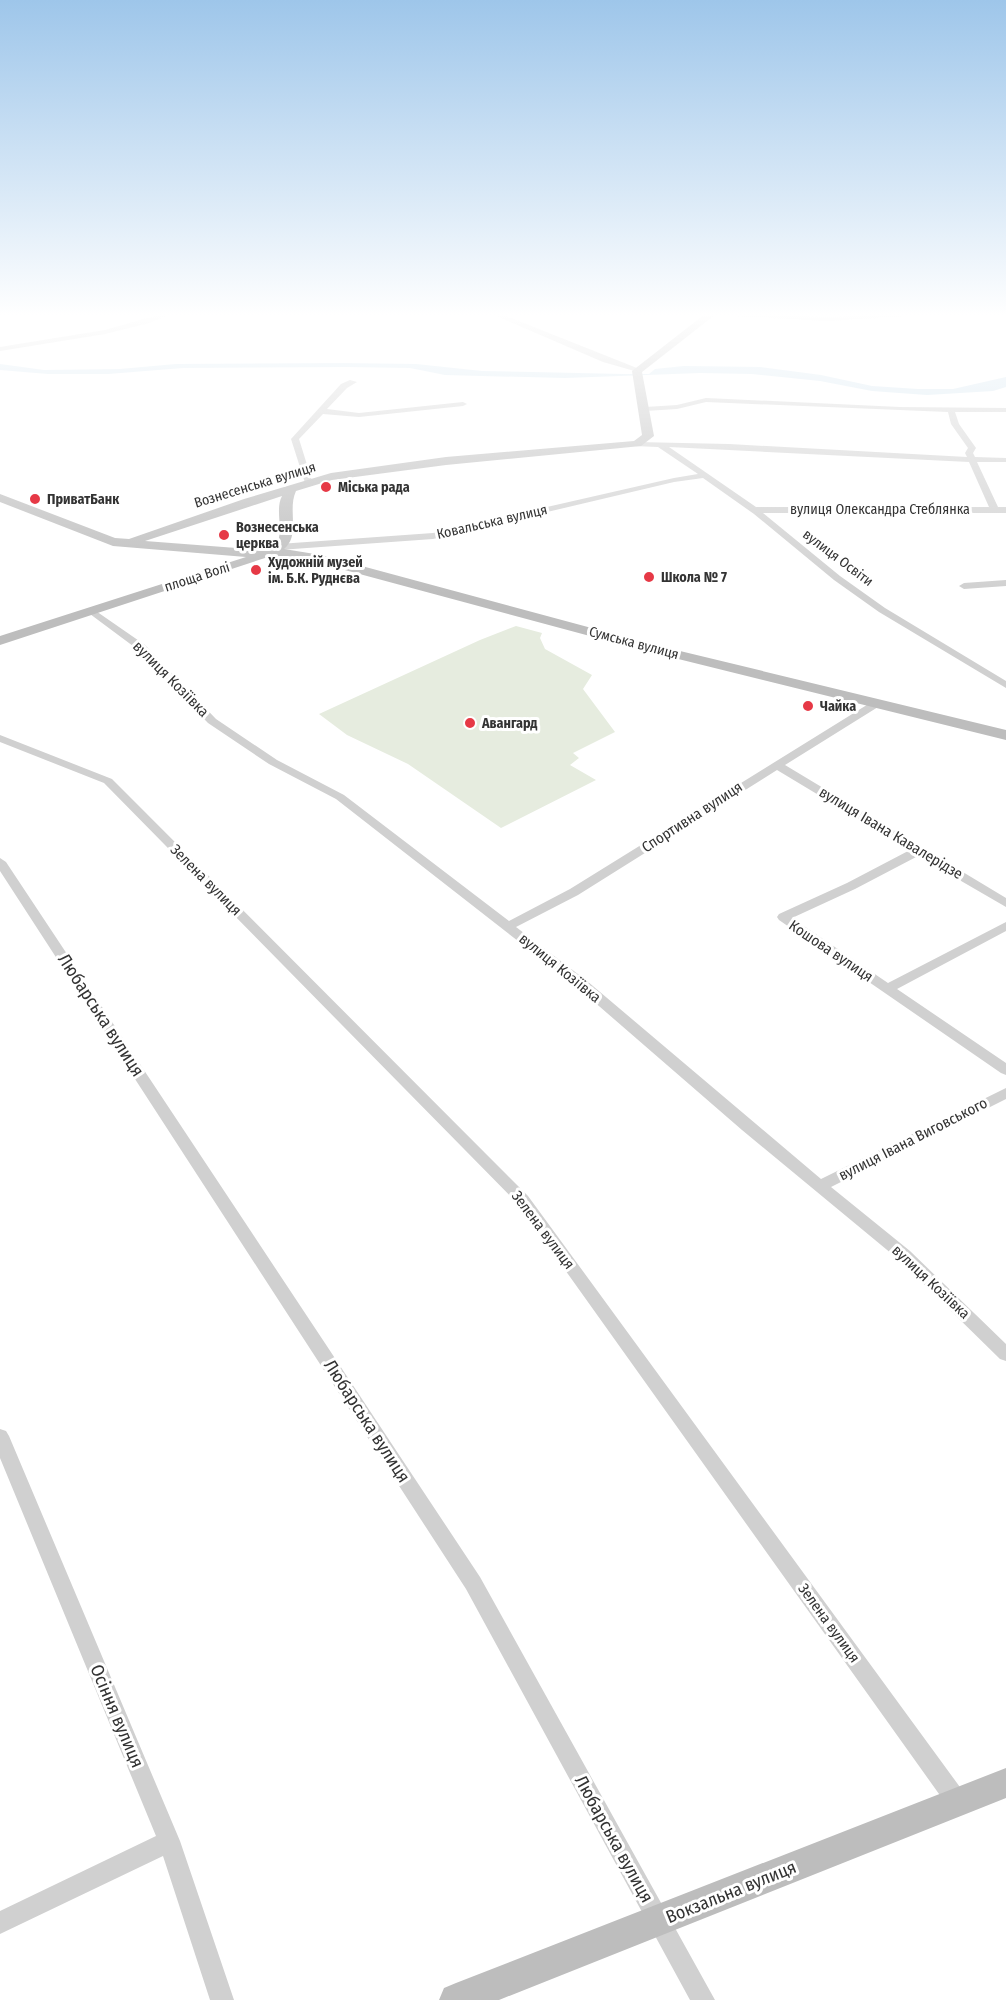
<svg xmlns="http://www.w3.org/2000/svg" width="1006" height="2000" viewBox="0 0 1006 2000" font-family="'Fira Sans Condensed',sans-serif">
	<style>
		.green { fill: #e6ecdf }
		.water { fill: #cfe2ee }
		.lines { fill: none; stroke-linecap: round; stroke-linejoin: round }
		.street { fill: #d0d0d0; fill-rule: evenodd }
		.secondary { fill: #bdbdbd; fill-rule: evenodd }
		.poi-dot { fill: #e63946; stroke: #fff; stroke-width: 2 }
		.labels { text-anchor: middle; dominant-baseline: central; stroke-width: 6; stroke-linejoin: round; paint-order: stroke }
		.far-street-label { font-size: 14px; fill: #333; stroke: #fff }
		.far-poi-label { font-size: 14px; font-weight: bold; fill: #333; stroke: #fff; text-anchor: start }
		.street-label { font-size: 15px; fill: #333; stroke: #fff }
		.near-street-label { font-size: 18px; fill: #333; stroke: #fff }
	</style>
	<rect width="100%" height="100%" fill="#fff"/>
	<path class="green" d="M516 626 542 633 540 638 545 649 592 675 583 689 615 732 573 753 579 758 570 765 596 780 501 828 408 764 347 735 319 714 480 640Z"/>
	<path class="water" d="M342 363 416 364 482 371 624 374H649L655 369 684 366 760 367 821 375 872 386 918 389H953L1006 377V387L993 391 927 395 872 391 820 381 752 374 700 373 565 378 445 375 410 368 347 367 183 368 108 374H48L0 370V364L44 370 120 369 176 364Z"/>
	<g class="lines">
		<path class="street" d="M161 314H171L149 323 105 334 0 351V347L105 330Z
			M492 314H501L642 370 638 372 603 362Z
			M730 314 827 317 911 314 908 316 827 321 733 316Z
			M350 380 357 382 347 388 327 409 359 413 463 402 467 404 463 406 359 417 323 414 299 439 313 484 306 486 291 439 341 384Z
			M706 398 900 407 1006 408V412H955L959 424 976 448 973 453 975 457 1006 458V462H977L998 507H1006V513H763L840 576 885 608 1006 681V688L879 612 834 580 754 514 703 478 674 482 433 539 279 550 275 547 279 544 433 533 674 478 698 474 658 447 634 446V442H637L729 444 967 457 965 453 968 448 951 424 948 412 706 402 677 409 645 411 641 409 645 407 677 405ZM669 447 969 462 989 507H756Z
			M1006 580V586L964 589 959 586 964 583Z
			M93 609 145 645 216 719 277 760 344 795 509 921 570 889 870 703H878V707L785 765 1006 898V907L918 856 855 889 792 918 888 983 1006 922V931L897 989 1006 1063V1075L1001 1073 779 920 777 917 779 914 847 883 910 850 777 770 578 895 516 927 587 981 821 1179 1006 1088V1099L831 1187 910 1251 1006 1344V1361L1000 1359 898 1259 742 1130 577 987 336 799 269 764 208 723 137 649 90 614 88 612Z
			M0 735 112 779 528 1196 965 1794 968 1801 965 1808 957 1812 949 1808 518 1204 104 783 0 742Z
			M0 858 6 862 480 1577 715 2000H690L466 1589 0 871Z
			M0 1429 6 1431 9 1436 180 1841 234 2000H210L163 1856 0 1934V1911L156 1836 0 1458Z"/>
		<path class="secondary" d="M705 314H716L642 372 654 436 641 446 446 465 332 480 296 491C287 510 301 535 284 549L321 555 651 644 1006 730V740L642 650 315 562 284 557 265 558 0 645V636L246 557 113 546 0 502V494L115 538 129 539 244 499 331 473 446 457 634 441 642 435 632 371ZM282 496C275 509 283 527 278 541L261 550 145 541Z
			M1006 1768V1798L499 2000H439L444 1988 456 1983Z"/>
	</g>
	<linearGradient id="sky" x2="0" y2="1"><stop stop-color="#9ec6ea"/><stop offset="0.53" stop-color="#fff"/><stop offset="1" stop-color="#fff" stop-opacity="0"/></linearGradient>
	<rect width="1006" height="594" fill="url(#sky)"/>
	<g class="poi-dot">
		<circle cx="326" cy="487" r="6"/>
		<circle cx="35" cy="499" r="6"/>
		<circle cx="224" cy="535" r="6"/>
		<circle cx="256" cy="570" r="6"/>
		<circle cx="649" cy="577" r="6"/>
		<circle cx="808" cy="706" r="6"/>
		<circle cx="470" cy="723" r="6"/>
	</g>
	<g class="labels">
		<g class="far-street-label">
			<text transform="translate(255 485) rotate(-17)">Вознесенська вулиця</text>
			<text x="880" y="509">вулиця Олександра Стеблянка</text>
			<text transform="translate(492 522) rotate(-13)">Ковальська вулиця</text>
			<text transform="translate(838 558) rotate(37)">вулиця Освіти</text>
			<text transform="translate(197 577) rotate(-18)">площа Волі</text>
			<text transform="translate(634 643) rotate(15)">Сумська вулиця</text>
		</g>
		<g class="far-poi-label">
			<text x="338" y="487">Міська рада</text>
			<text x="47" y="499">ПриватБанк</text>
			<text x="236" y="527">Вознесенська<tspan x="236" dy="16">церква</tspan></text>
			<text x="268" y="562">Художній музей<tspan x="268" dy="16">ім. Б.К. Руднєва</tspan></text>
			<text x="661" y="577">Школа № 7</text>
			<text x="820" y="706">Чайка</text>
			<text x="482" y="723">Авангард</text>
		</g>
		<g class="street-label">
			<text transform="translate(171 679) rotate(45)">вулиця Козіївка</text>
			<text transform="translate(692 817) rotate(-33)">Спортивна вулиця</text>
			<text transform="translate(891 833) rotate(31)">вулиця Івана Кавалерідзе</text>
			<text transform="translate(206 880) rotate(45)">Зелена вулиця</text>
			<text transform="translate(831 951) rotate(34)">Кошова вулиця</text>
			<text transform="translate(560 968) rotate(39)">вулиця Козіївка</text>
			<text transform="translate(913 1139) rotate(-27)">вулиця Івана Виговського</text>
			<text transform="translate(543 1230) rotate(53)">Зелена вулиця</text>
			<text transform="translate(931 1282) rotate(43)">вулиця Козіївка</text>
			<text transform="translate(829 1623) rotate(54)">Зелена вулиця</text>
		</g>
		<g class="near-street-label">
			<text transform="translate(101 1015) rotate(57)">Любарська вулиця</text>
			<text transform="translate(367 1421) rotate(57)">Любарська вулиця</text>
			<text transform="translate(117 1716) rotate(67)">Осіння вулиця</text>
			<text transform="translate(614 1839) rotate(61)">Любарська вулиця</text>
			<text transform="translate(731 1892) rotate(-22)">Вокзальна вулиця</text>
		</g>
	</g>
</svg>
